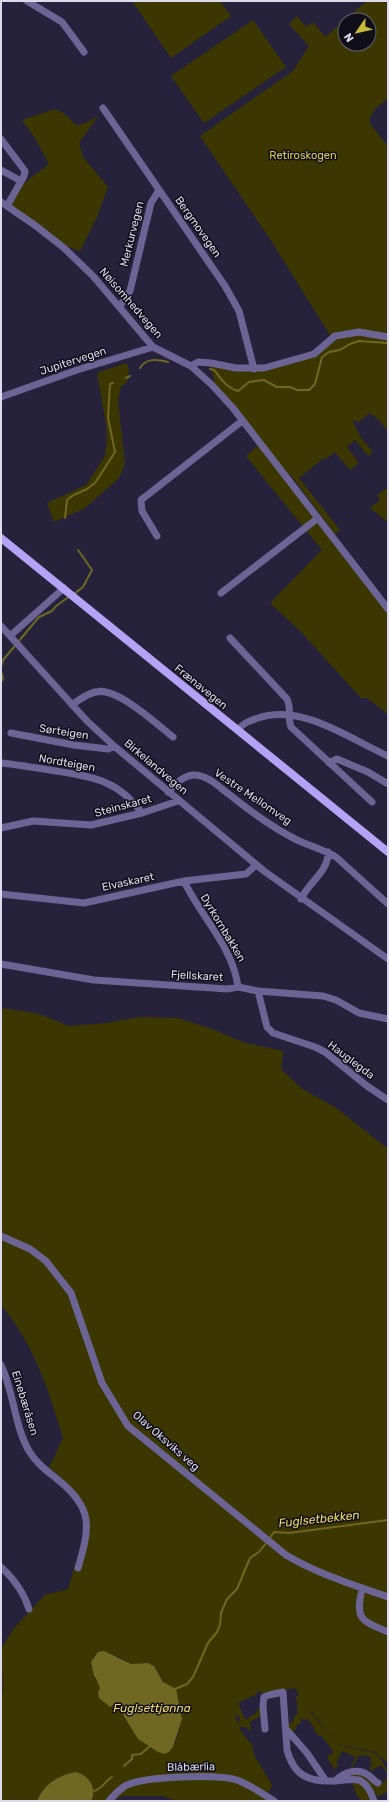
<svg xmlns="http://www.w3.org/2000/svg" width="389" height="1802" viewBox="0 0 389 1802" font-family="Rubik,sans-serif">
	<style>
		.green { fill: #3c3600; fill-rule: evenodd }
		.water { fill: #706722 }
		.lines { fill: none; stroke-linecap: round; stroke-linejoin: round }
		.stream { stroke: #706722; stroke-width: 2 }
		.minor { stroke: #6c6495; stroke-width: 7 }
		.major { stroke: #b2a3f5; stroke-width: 8 }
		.labels { text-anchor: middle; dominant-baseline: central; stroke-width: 3; stroke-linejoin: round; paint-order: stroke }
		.park-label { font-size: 11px; fill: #daca51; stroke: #100e19 }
		.street-label { font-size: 11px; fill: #dcdaeb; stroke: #100e19 }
		.water-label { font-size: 12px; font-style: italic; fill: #ebdb63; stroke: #100e19 }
	</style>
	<rect width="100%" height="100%" fill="#27223c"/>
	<path class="green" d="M132 1H220L231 16 171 58Z
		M367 1H388V98L375 109 369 120 372 126 388 147V431L377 418 369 413 359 422 352 420 361 438 373 452 368 456 355 440 347 447 359 463 350 470 335 452 326 459 324 458 299 478 340 530 335 534 290 474 289 475 388 605V714L367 698H361L301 632 270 603 322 550 246 456 262 442 215 384 210 365 235 371 316 356 333 340 272 242 200 136 293 71 309 46 289 24 297 16 306 27 313 22 325 37 345 20V44H369V20H345Z
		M253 20 286 67 204 123 171 76Z
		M55 109C79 118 67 136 99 115L79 143 83 157 108 187 97 217 80 251 66 246 3 204 19 187 49 164 35 138 22 120Z
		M126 363 129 368 127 382 121 387 118 401 125 464 119 478 85 508 54 522 47 503 86 485 105 456 107 439 106 424 97 373Z
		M388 487V522L370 508 380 500 377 495Z
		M1 1008 36 1013 69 1026 106 1023 140 1017 178 1018 212 1029 245 1043 283 1051 281 1069 302 1089 335 1107 388 1149V1763L375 1752 338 1744 311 1711 310 1712 339 1745 375 1753 380 1758 388 1771V1791L378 1797 369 1784 344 1778 358 1773 379 1785 384 1782 388 1775 381 1765 371 1771 370 1770 372 1763 370 1762 371 1758 369 1756 359 1755 351 1770 346 1771 351 1768 355 1757 342 1751 336 1763 339 1764 335 1770 327 1757 334 1752 321 1735 319 1736 314 1730 315 1729 308 1719 303 1720 300 1718 301 1722 296 1726 297 1728 292 1732 287 1725 293 1722 294 1716 298 1714 296 1696H299L296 1688 262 1693 257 1690V1694L238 1703 245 1720 258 1712 257 1709 262 1707 261 1716 249 1722 251 1730 249 1731 247 1727 244 1728 243 1726 239 1728 238 1721H240L239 1716 236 1717 233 1705C236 1722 239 1733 252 1744L254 1755 272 1785 265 1801H176L163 1796H123L112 1801H91L93 1798 75 1772C57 1776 44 1784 37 1801H1V1692L3 1690 1 1649 15 1627 45 1595 68 1589 88 1523C77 1503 69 1480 49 1468L63 1438C49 1391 33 1342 1 1305ZM115 1655 131 1664 149 1663 154 1666 180 1708C183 1717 177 1746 170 1751 169 1752 165 1753 163 1754L149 1747Z
		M352 1782C364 1783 366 1789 370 1800L369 1801H362L357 1796Z"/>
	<path class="water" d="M104 1651 131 1664 148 1663 154 1666 163 1682 176 1689 182 1719 173 1747 169 1752 164 1754 158 1752 138 1739 116 1703 110 1707 99 1698 98 1692 100 1688 96 1678 94 1676 91 1662 98 1652Z
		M75 1772C88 1774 98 1788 91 1801H37C44 1784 57 1776 75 1772Z"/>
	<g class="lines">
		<path class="stream" d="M140 368C146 358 157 359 168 362
			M210 369 214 370C222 379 225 387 238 391L249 382 264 380 277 387H290L297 390H309L315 384 322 357 329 352 340 350 350 344 359 341 388 343
			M126 378 130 376
			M65 518 67 500 72 496 87 489 95 483 115 452 108 418 110 384 113 383
			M74 594 83 587 92 570 78 550
			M1 666 3 660 39 617 52 611 56 606 70 596
			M1 671 3 679 1 682
			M269 1539 274 1532 289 1533 388 1520
			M175 1689 187 1684 193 1677 208 1643 217 1632 220 1625 221 1613 227 1599 237 1589 250 1558 259 1552 267 1542
			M124 1766 132 1759V1755L141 1754 149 1747
			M94 1791C103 1788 104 1782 112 1777"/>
		<path class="minor" d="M27 1 62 22 84 52
			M103 108 225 286 239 311 254 369
			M1 139 25 171 24 176 7 206
			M1 170 21 181
			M1 202 36 226 64 248 93 276 153 347 191 366 212 385 233 408 388 609
			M120 306 130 291 151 203 159 190
			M191 366 198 362 211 363 236 368H264L314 354 335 336 359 332 388 337
			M1 397 77 370 153 347
			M157 536 142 511 141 500 242 421
			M221 593 318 518
			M1 626 87 721 114 746 264 871 388 959
			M10 636 64 588
			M230 638 287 699C292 709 287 717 291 727L372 802
			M72 705C82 697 94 689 106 692 126 696 157 724 173 737
			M238 730C243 723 249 721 258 718 301 703 350 739 388 756
			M11 733 74 745 108 749 114 746
			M1 763C19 765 38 768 56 771 93 777 118 780 142 813
			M329 763 337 759 368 772 388 784
			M168 792C175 785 182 776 193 775 207 774 220 788 230 795 251 812 273 828 297 840 310 846 324 850 336 857L388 904
			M1 828 33 821 91 825 142 813 178 801
			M184 881C201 917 233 947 238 987
			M1 894 84 903 184 881 246 874 256 865
			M301 899C308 883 329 871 328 852
			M1 964 94 980 227 989 238 987 258 991 323 996 336 1000 359 1013 388 1019
			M258 991 267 1027 273 1033 315 1047 325 1052 367 1086 388 1100
			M1 1236 30 1249 46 1261 71 1293 102 1383 128 1426 286 1555C318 1574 353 1585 388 1597
			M1 1365C14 1392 14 1425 29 1451 36 1463 47 1471 57 1479 94 1508 90 1527 78 1568
			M1 1567C14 1579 24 1593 29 1609
			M362 1589C355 1620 361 1620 388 1632
			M265 1729 263 1706 264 1697 269 1695 283 1692 287 1750C294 1776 309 1782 334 1781 343 1781 351 1778 359 1780 368 1784 371 1793 374 1801
			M286 1729 307 1753 326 1781
			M335 1781C343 1773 357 1767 368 1775 371 1777 374 1781 378 1783
			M109 1801C113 1796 119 1790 125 1786 143 1776 217 1774 237 1780 250 1785 262 1793 274 1801"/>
		<path class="major" d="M1 538 388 852"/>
	</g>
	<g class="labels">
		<g class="park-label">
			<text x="303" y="155">Retiroskogen</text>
		</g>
		<g class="street-label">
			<text transform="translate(198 227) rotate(55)">Bergmovegen</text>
			<text transform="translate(132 234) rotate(-76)">Merkurvegen</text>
			<text transform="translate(131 303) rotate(49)">Nøisomhedvegen</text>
			<text transform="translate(73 361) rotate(-18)">Jupitervegen</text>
			<text transform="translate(201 687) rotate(39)">Frænavegen</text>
			<text transform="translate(64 732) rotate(9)">Sørteigen</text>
			<text transform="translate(67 763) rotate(10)">Nordteigen</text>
			<text transform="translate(156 767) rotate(40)">Birkelandvegen</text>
			<text transform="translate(253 797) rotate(34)">Vestre Mellomveg</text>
			<text transform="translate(123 806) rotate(-15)">Steinskaret</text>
			<text transform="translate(128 882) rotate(-12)">Elvaskaret</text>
			<text transform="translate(223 928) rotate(59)">Dyrkornbakken</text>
			<text transform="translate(197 976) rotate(3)">Fjellskaret</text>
			<text transform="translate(351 1060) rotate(37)">Hauglegda</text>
			<text transform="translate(25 1403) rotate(73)">Einebæråsen</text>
			<text transform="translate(166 1441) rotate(41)">Olav Oksviks veg</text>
			<text transform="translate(191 1767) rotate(-1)">Blåbærlia</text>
		</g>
		<g class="water-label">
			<text transform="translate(319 1519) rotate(-6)">Fuglsetbekken</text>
			<text x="152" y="1708">Fuglsettjønna</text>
		</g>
	</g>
	<rect width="389" height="1802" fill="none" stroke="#dcdaeb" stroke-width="4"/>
	<g transform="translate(357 32) rotate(236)"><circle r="19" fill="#100e19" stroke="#62606d"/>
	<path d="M0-3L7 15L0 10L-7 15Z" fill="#caba3a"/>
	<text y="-6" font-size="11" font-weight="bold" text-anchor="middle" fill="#dcdaeb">N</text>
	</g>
</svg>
